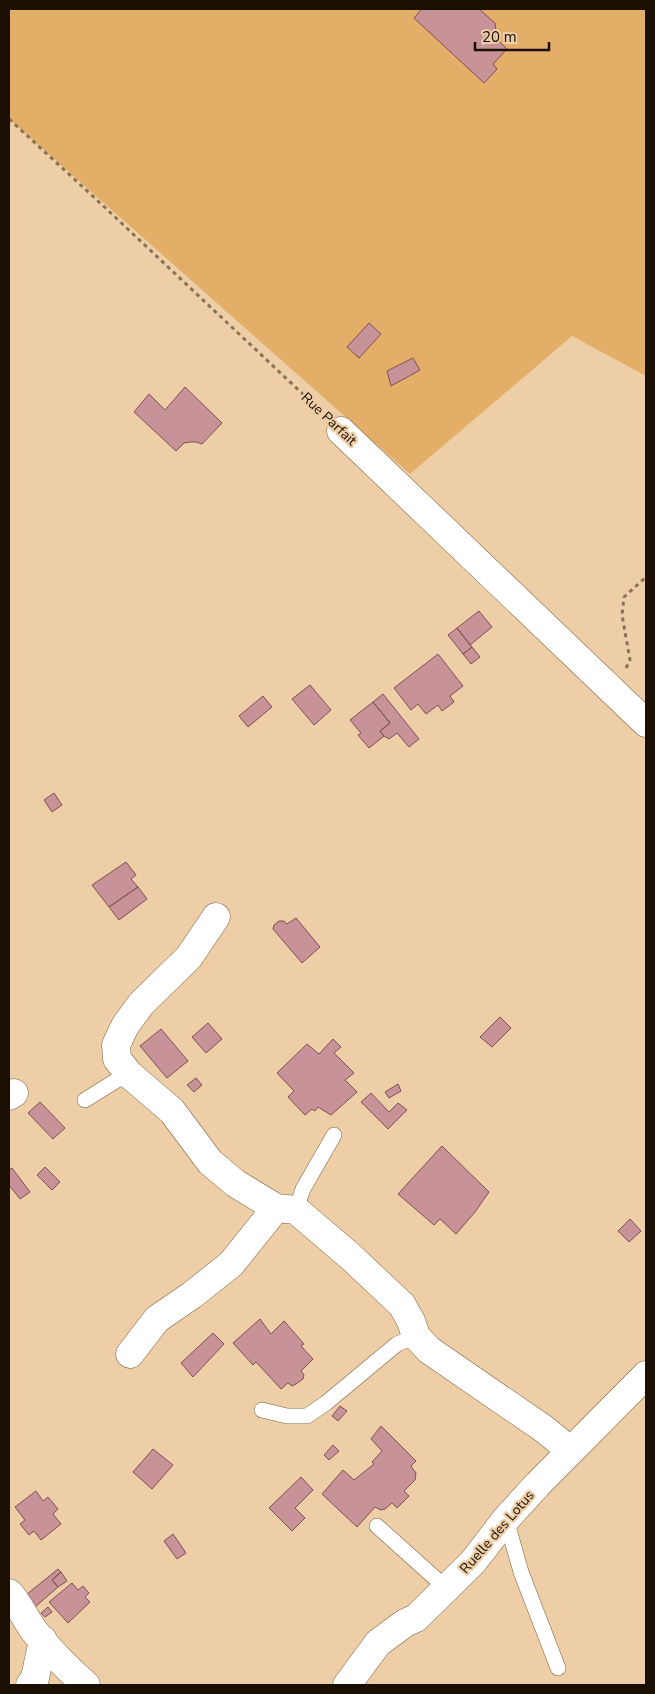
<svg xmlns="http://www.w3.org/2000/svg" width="655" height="1694" viewBox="0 0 655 1694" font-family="'Nunito Sans',sans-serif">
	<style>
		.green { fill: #e3ae68 }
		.building { fill: #c89398; stroke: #7e4f54 }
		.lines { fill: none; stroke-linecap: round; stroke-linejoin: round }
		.service-casing { stroke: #7b5f3a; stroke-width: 16 }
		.minor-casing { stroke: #7b5f3a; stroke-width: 29 }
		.path { stroke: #897358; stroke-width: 3; stroke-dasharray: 4 4; stroke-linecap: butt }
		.service { stroke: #fff; stroke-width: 15 }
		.minor { stroke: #fff; stroke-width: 28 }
		.labels { text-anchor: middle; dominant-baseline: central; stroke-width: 4.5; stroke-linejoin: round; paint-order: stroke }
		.street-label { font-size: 14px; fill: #1a0f02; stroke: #eecea6 }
	</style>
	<rect width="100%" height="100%" fill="#eecea6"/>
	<path class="green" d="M9 9H646V376L572 336 410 474 9 119Z"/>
	<path class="building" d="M422 9H479L495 23 496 31 493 36 507 49 493 64 497 69 484 83 414 18Z
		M369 323 381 334 359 358 347 347Z
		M413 358 420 370 391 386 387 371Z
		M185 387 222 423 202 444 196 442H190L184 443 176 451 134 412 149 394 165 410Z
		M479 611 492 627 470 645 457 628Z
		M457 628 472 647 463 654 448 635Z
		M472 647 480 657 471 664 463 654Z
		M438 654 463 686 450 696 454 702 442 711 438 705 426 714 418 704 411 710 394 688Z
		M310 685 331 710 314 725 292 699Z
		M383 694 419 739 409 747 397 733 389 739 384 736 380 731 390 723 373 702Z
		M263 696 272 707 248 727 239 716Z
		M373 702 390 723 380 731 384 736 369 748 358 735 361 733 350 720Z
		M54 793 62 805 52 812 44 800Z
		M126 862 136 875 131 879 138 887 109 907 92 885Z
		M138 887 147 899 119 920 109 907Z
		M296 918 320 947 302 963 273 929 274 925 279 921H284L287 924Z
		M500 1017 511 1028 492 1047 480 1037Z
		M208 1023 222 1039 206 1053 192 1037Z
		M161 1029 188 1061 167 1078 140 1046Z
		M333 1039 341 1047 334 1053 354 1073 345 1080 357 1092 331 1115 318 1107 315 1111 312 1109 305 1115 288 1097 294 1091 277 1073 307 1044 319 1054Z
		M196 1078 202 1085 194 1092 187 1085Z
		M398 1084 401 1091 389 1098 385 1092Z
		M371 1093 389 1112 398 1103 407 1110 388 1129 361 1102Z
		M40 1102 65 1128 53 1139 28 1113Z
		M442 1146 489 1192 475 1212 456 1234 440 1219 434 1225 398 1194Z
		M45 1167 60 1182 52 1190 37 1175Z
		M12 1168 30 1192 20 1199 9 1185V1170Z
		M630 1219 641 1231 629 1242 618 1231Z
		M260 1319 271 1334 284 1321 304 1344 301 1346 313 1359 301 1371 304 1375 303 1379 296 1384 292 1386 288 1383 281 1389 256 1362 253 1365 233 1343Z
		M213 1333 224 1344 193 1377 181 1363Z
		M340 1406 347 1411 338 1421 332 1416Z
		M381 1426 416 1461 411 1466 416 1473 415 1480 404 1491 409 1496 397 1508 392 1503 385 1509 381 1510 375 1507 357 1527 322 1494 343 1470 354 1480 374 1464 372 1462 382 1451 371 1439Z
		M333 1445 339 1451 329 1460 324 1455Z
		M153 1449 173 1465 152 1489 133 1472Z
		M301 1477 313 1490 295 1508 305 1518 292 1531 269 1508Z
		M36 1491 43 1501 48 1497 58 1509 53 1514 61 1524 41 1540 34 1531 29 1535 20 1524 25 1520 15 1507Z
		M173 1534 186 1553 177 1559 164 1541Z
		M58 1569 61 1572 52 1580 58 1587 35 1607 26 1595Z
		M61 1572 67 1581 58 1587 52 1580Z
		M72 1583 78 1590 83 1586 89 1593 85 1597 90 1602 68 1623 49 1602Z
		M48 1607 52 1612 45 1617 41 1613Z"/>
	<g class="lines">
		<defs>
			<path id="service" d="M85 1100 117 1080 130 1075
				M296 1210 303 1189 334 1135
				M262 1410 287 1416H307L326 1403 397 1344 416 1336
				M506 1519 521 1572 558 1668
				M377 1526 446 1588"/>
			<path id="minor" d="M341 431 646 723
				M216 917 189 957 141 1004 125 1026 116 1045 117 1059 130 1075 172 1111 210 1162 235 1183 276 1208 296 1210 351 1257 402 1305 411 1321 416 1336 429 1350 544 1429 571 1451
				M9 1096 14 1093
				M130 1354 157 1319 192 1295 231 1264 276 1208
				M9 1593C20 1605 25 1619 35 1632 50 1651 68 1669 86 1685
				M30 1685 35 1678 43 1640
				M347 1685 378 1643 405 1623 416 1618 473 1562 506 1519 538 1484 646 1375"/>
		</defs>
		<use href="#service" class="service-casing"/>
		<use href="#minor" class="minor-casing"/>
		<path class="path" d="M9 119 98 201 324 414
			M626 668 630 660 622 615 624 597 646 577"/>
		<use href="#service" class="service"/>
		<use href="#minor" class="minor"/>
	</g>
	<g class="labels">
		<g class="street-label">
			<text transform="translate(329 419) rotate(43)">Rue Parfait</text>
			<text transform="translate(497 1532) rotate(-49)">Ruelle des Lotus</text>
		</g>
	</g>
	<rect width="655" height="1694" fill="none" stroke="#1a0f02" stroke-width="20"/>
	<path d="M475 42v8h74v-8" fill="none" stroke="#1a0f02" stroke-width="2.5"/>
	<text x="482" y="42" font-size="15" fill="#1a0f02" stroke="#eecea6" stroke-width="4" paint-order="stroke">20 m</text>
</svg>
